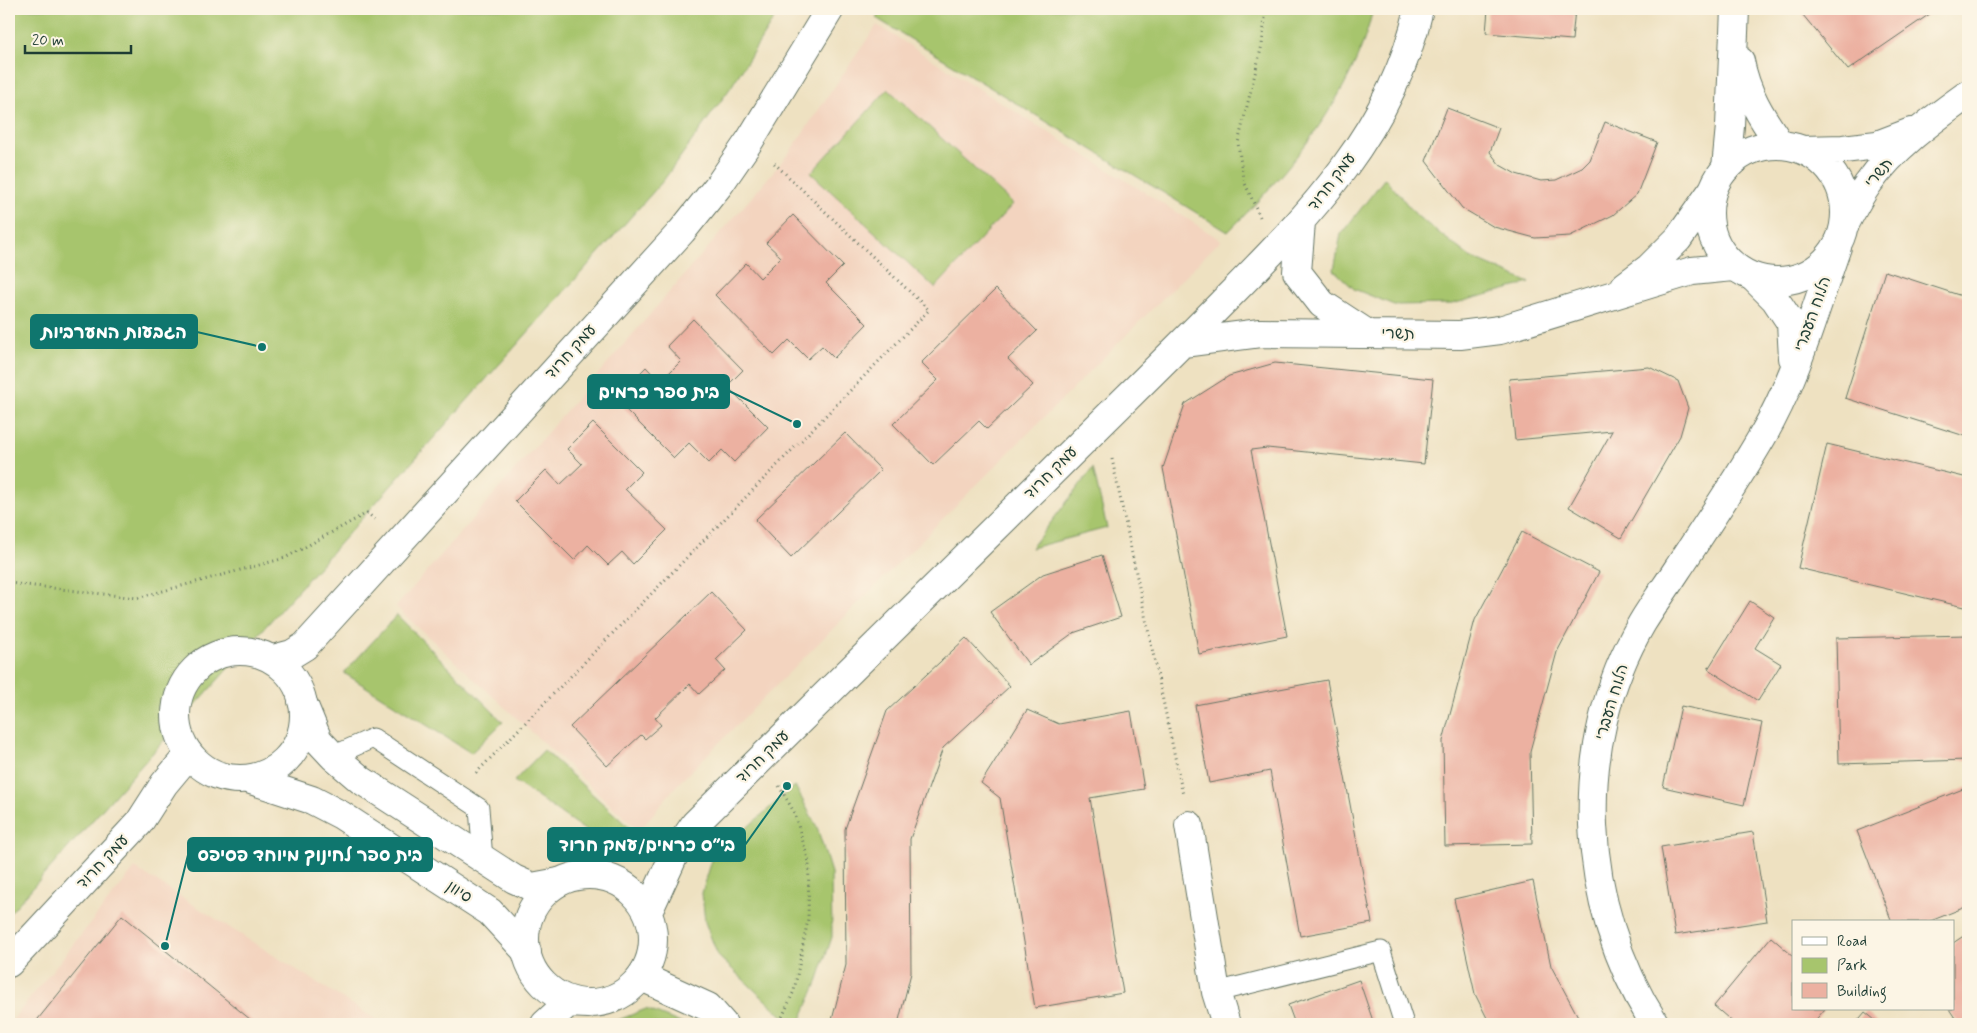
<svg xmlns="http://www.w3.org/2000/svg" width="1977" height="1033" viewBox="0 0 1977 1033" font-family="Mynerve,'Playpen Sans Hebrew',sans-serif">
	<style>
		.built { fill: #f3d4bf }
		.green { fill: #a7c56d; stroke: #638150 }
		.building { fill: #ecb1a1 }
		.lines { fill: none; stroke-linecap: round; stroke-linejoin: round }
		.service-casing { stroke: #677665; stroke-width: 21 }
		.minor-casing { stroke: #677665; stroke-width: 30 }
		.tertiary-casing { stroke: #677665; stroke-width: 30 }
		.path { stroke: #677665; stroke-width: 3; stroke-dasharray: 1 4; stroke-linecap: butt }
		.service { stroke: #fff; stroke-width: 19 }
		.minor { stroke: #fff; stroke-width: 28 }
		.tertiary { stroke: #fff; stroke-width: 28 }
		.labels { text-anchor: middle; dominant-baseline: central; stroke-width: 4.5; stroke-linejoin: round; paint-order: stroke }
		.street-label { font-size: 16px; fill: #1f3d34; stroke: #fcf5e5 }
		.leader { fill: none; stroke: #0f766e; stroke-width: 2 }
		.callout-dot { fill: #0f766e; stroke: #fcf5e5; stroke-width: 2 }
		.callout { fill: #0f766e; stroke: #0f766e; stroke-width: 2 }
		.callout-label { font-size: 18px; text-anchor: middle; font-weight: bold; fill: #fff }
	</style>
	<rect width="100%" height="100%" fill="#fcf5e5"/>
	<filter id="ink" filterUnits="userSpaceOnUse"><feTurbulence type="fractalNoise" baseFrequency=".02" numOctaves="2"/><feDisplacementMap in="SourceGraphic" scale="10" xChannelSelector="R" yChannelSelector="G"/><feConvolveMatrix kernelMatrix="1 2 1 2 8 2 1 2 1" color-interpolation-filters="sRGB"/></filter>
	<filter id="wash" filterUnits="userSpaceOnUse"><feTurbulence type="fractalNoise" baseFrequency=".0096" numOctaves="4" result="noise"/><feDisplacementMap in="SourceGraphic" scale="20" xChannelSelector="R" yChannelSelector="G"/><feGaussianBlur stdDeviation="1.12" result="paint"/><feColorMatrix in="noise" values="0 0 0 0 0 0 0 0 0 0 0 0 0 0 0 0 0 1.4 0 .05"/><feComposite in="paint" operator="in"/></filter>
	<g filter="url(#wash)">
		<rect width="100%" height="100%" fill="#eee1c1"/>
		<path class="built" d="M877 25 1221 240 676 786 639 831 396 607 757 191 789 153Z
			M135 868 383 1024H9Z"/>
		<path class="green" d="M9 9H780L731 87 663 181 9 914Z
			M881 9H1373C1354 95 1289 171 1228 232L876 18Z
			M888 89 1013 204 935 288 811 173Z
			M1385 178 1417 216 1470 257 1530 283 1452 304 1394 305 1354 289 1334 270 1341 234Z
			M1093 468 1107 528 1031 548Z
			M397 615 503 722 471 753 344 673Z
			M544 750 635 833 618 853 514 781Z
			M795 786 817 827 831 873 832 937 816 985 799 1024H791L718 956 705 922 702 893 713 857Z
			M646 1009 683 1024H684H612L616 1021Z"/>
		<g id="blocks">
			<path class="building" d="M1488 9H1575L1572 40 1486 33Z
				M1798 9H1937L1848 70Z
				M1447 108 1499 128 1490 152 1500 165 1516 174 1541 181 1556 180 1582 168 1590 160 1605 122 1657 142 1637 194 1613 215 1570 236 1535 238 1494 227 1462 208 1426 161Z
				M793 215 843 266 826 283 867 324 834 358 822 346 808 359 789 340 774 355 715 295 746 263 760 278 781 257 766 243Z
				M1885 271 1968 298V437L1845 398Z
				M996 289 1037 331 1008 359 1033 385 987 429 979 421 933 465 893 424 938 380 921 363Z
				M693 319 743 370 727 386 768 427 734 462 722 450 709 463 689 443 674 458 615 399 646 367 660 382 681 361 667 346Z
				M1275 363 1433 379 1424 464 1267 448 1251 450 1287 636 1199 654 1163 468 1185 404 1229 376Z
				M1649 367 1678 381 1688 408 1680 436 1621 538 1569 507 1612 431 1515 440 1509 379Z
				M593 423 642 472 625 489 667 530 633 564 622 552 608 565 588 545 574 560 515 501 546 470 560 485 582 464 567 449Z
				M845 433 881 470 791 558 755 520Z
				M1827 444 1968 478V608L1798 568Z
				M1522 532 1599 572 1557 652 1530 751 1532 844 1445 846 1443 741 1475 620Z
				M1102 555 1121 617 1073 633 1029 665 990 612 1043 574Z
				M711 592 747 630 716 660 725 670 699 694 690 684 655 718 661 725 645 739 641 735 607 766 570 727Z
				M1750 601 1774 617 1755 648 1781 664 1758 701 1708 669Z
				M1968 635V760L1839 764 1836 638Z
				M966 638 1010 686 943 748 910 839 911 973 898 1024H831L846 965 845 829 887 711Z
				M1327 680 1372 923 1300 936 1270 771 1209 783 1195 705Z
				M1681 706 1762 723 1744 805 1663 787Z
				M1027 710 1059 724 1131 711 1144 789 1090 798 1123 993 1035 1008 1000 798 981 783Z
				M1968 787V906L1928 922H1892L1857 831Z
				M1753 832 1767 921 1675 935 1661 847Z
				M1533 881 1551 966 1582 1024H1490L1475 994 1454 899Z
				M122 915 256 1024H34Z
				M1968 933V1024H1959L1949 1009H1953V943Z
				M1771 937 1793 956V1009H1825L1812 1024H1735L1714 1006Z
				M1359 980 1374 1024H1295L1288 1005Z
				M1865 1012 1880 1024H1855Z"/>
		</g>
	</g>
	<g filter="url(#ink)">
		<use href="#blocks" fill-opacity="0" stroke="#677665" stroke-width="1"/>
		<g class="lines">
			<defs>
				<path id="service" d="M333 756 373 738 479 808 483 860
					M1216 992 1381 951 1404 1024"/>
				<path id="minor" d="M1740 61C1746 93 1761 117 1780 144
					M1726 168 1730 126 1735 9
					M1754 278 1775 299 1791 323 1793 358
					M302 701 318 740 333 756 361 780 514 879 532 887 559 882
					M248 779 312 800 341 815 490 912 527 952
					M1189 825 1216 992 1226 1024
					M642 977 708 1007 723 1024
					M1655 1024C1579 906 1570 745 1642 623 1653 605 1666 587 1677 570 1706 526 1736 482 1762 437 1796 379 1815 309 1837 247"/>
				<path id="tertiary" d="M1709 213a68 68 0 1 1 136 0a68 68 0 1 1-136 0Z
					M1803 150 1843 149 1877 145 1911 132
					M1301 222 1297 272 1322 304 1368 334
					M1845 224C1852 211 1859 196 1868 184 1894 147 1932 120 1968 94
					M1625 286 1649 268 1678 239 1712 191
					M1183 343 1260 333 1460 335 1500 330 1692 271 1733 267
					M176 715a64 64 0 1 1 128 0a64 64 0 1 1-128 0Z
					M273 659 292 654 305 646 682 231 719 185 750 140 830 9
					M525 939a64 64 0 1 1 128 0a64 64 0 1 1-128 0Z
					M648 912 675 853 695 824C813 707 931 591 1050 474 1107 417 1165 361 1222 303 1308 216 1392 132 1419 9
					M9 963 139 823 164 784 189 754
					M545 1024 568 1003 588 1004"/>
			</defs>
			<use href="#service" class="service-casing"/>
			<use href="#minor" class="minor-casing"/>
			<use href="#tertiary" class="tertiary-casing"/>
			<path class="path" d="M1260 217 1243 179 1238 143 1262 45 1266 9
				M1112 459 1183 795
				M9 583 137 598 285 558 367 513 377 521
				M476 773 929 310 774 163
				M779 786 794 812 809 862 808 919 794 991 779 1024"/>
			<use href="#service" class="service"/>
			<use href="#minor" class="minor"/>
			<use href="#tertiary" class="tertiary"/>
		</g>
	</g>
	<g class="labels">
		<g class="street-label">
			<text transform="translate(1879 173) rotate(-50)">תשרי</text>
			<text transform="translate(1332 182) rotate(-53)">עמק חרוד</text>
			<text transform="translate(1813 314) rotate(-70)">הלוח העברי</text>
			<text transform="translate(1398 334) rotate(1)">תשרי</text>
			<text transform="translate(571 352) rotate(-48)">עמק חרוד</text>
			<text transform="translate(1051 473) rotate(-45)">עמק חרוד</text>
			<text transform="translate(1612 702) rotate(-73)">הלוח העברי</text>
			<text transform="translate(763 757) rotate(-45)">עמק חרוד</text>
			<text transform="translate(103 862) rotate(-47)">עמק חרוד</text>
			<text transform="translate(459 892) rotate(33)">סיוון</text>
		</g>
	</g>
	<path class="leader" d="M262 347L197 332M797 424L729 391M787 786L745 845M165 946L188 855"/>
	<g class="callout-dot">
		<circle cx="262" cy="347" r="5"/>
		<circle cx="797" cy="424" r="5"/>
		<circle cx="787" cy="786" r="5"/>
		<circle cx="165" cy="946" r="5"/>
	</g>
	<g class="callout">
		<rect x="31" y="315" width="166" height="33" rx="5"/>
		<rect x="588" y="375" width="141" height="33" rx="5"/>
		<rect x="548" y="828" width="197" height="33" rx="5"/>
		<rect x="188" y="838" width="244" height="33" rx="5"/>
	</g>
	<g class="callout-label">
		<text x="114" y="338">הגבעות המערביות</text>
		<text x="659" y="398">בית ספר כרמים</text>
		<text x="647" y="851">בי״ס כרמים/עמק חרוד</text>
		<text x="310" y="861">בית ספר לחינוך מיוחד פסיפס</text>
	</g>
	<rect width="1977" height="1033" fill="none" stroke="#fcf5e5" stroke-width="30"/>
	<rect x="1792" y="920" width="162" height="90" fill="#fcf5e5" stroke="#a4ab9e"/>
	<rect x="1802" y="937" width="25" height="8" fill="#ffffff" stroke="#a4ab9e"/>
	<text x="1837" y="946" font-size="15" fill="#1f3d34">Road</text>
	<rect x="1802" y="958" width="25" height="15" fill="#a7c56d" stroke="#a4ab9e"/>
	<text x="1837" y="970" font-size="15" fill="#1f3d34">Park</text>
	<rect x="1802" y="983" width="25" height="15" fill="#ecb1a1" stroke="#a4ab9e"/>
	<text x="1837" y="996" font-size="15" fill="#1f3d34">Building</text>
	<path d="M25 45v8h106v-8" fill="none" stroke="#1f3d34" stroke-width="2.5"/>
	<text x="32" y="45" font-size="15" fill="#1f3d34" stroke="#fcf5e5" stroke-width="4" paint-order="stroke">20 m</text>
</svg>
